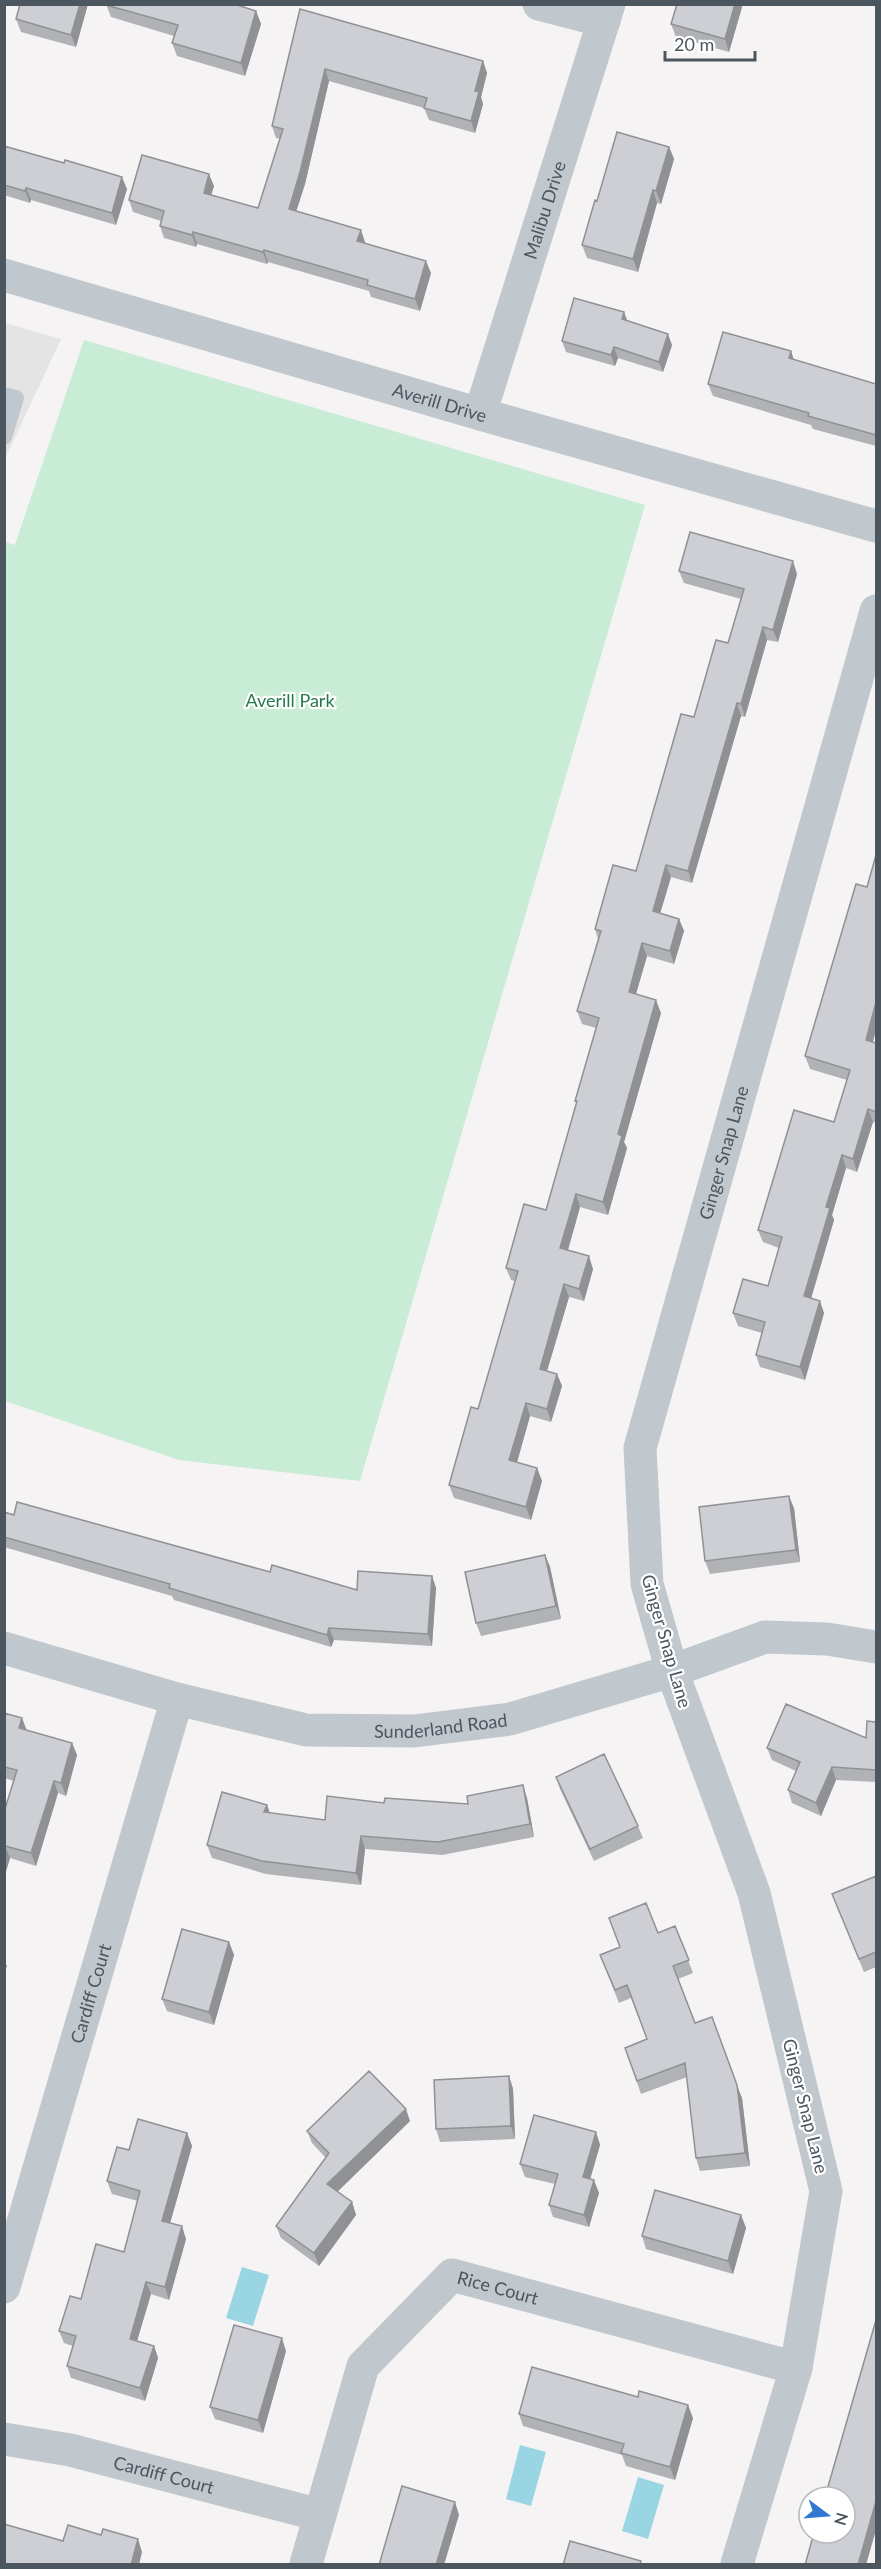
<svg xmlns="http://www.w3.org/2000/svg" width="881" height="2569" viewBox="0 0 881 2569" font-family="Lato,sans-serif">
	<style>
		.education { fill: #e5e4e4 }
		.green { fill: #c8ecd5 }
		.water { fill: #9ad5e3 }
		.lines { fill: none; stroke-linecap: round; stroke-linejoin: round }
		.service { stroke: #c0c7cd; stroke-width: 16 }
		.minor { stroke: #c0c7cd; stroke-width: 33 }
		.wall { fill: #b0b2b6 }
		.shaded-wall { fill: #909194 }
		.building { fill: #cdcfd4; stroke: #909194; stroke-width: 1.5 }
		.labels { text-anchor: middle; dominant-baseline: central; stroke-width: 4.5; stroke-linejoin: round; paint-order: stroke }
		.street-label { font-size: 18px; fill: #4c565e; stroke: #fff }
		.park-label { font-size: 18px; fill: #24794d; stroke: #fff }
	</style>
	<rect width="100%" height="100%" fill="#f5f3f3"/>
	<path class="education" d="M5 323 61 339 5 459Z"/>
	<path class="green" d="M84 340 645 505 360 1481 179 1460 5 1401V542L15 545Z"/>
	<path class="water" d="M242 2267 269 2275 253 2326 226 2318Z
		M520 2445 546 2452 531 2506 506 2499Z
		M638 2477 664 2485 648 2539 622 2531Z"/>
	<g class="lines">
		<path class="service" d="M4 395 16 398 4 437"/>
		<g class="minor">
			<path d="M539 4 604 21"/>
			<path id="s1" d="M4 275 480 414 876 526"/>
			<path id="s2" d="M480 414 609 4"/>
			<path id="s3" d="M4 1648 177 1699 306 1730 414 1731 510 1719 672 1671 765 1637 827 1639 876 1647"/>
			<path id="s4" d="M4 2287 177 1699"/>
			<path id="s5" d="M4 2439 70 2450 320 2515"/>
			<path id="s6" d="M306 2564 363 2366 452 2275 796 2368"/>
			<path id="s7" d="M737 2564 796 2368 826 2191 754 1893 672 1671 647 1584 640 1448 876 611"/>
		</g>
	</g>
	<path class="wall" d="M20 4H88L76 47 21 32 16 19Z
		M106 4 256 11 261 24 245 76 177 56 172 43 174 36 111 17Z
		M677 4H741L742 7 729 52 676 37 671 24Z
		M300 9 483 61 487 73 481 97 483 104 475 133 429 120 424 108 329 81 305 184 296 212 365 242V243L431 273 420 311 371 297 369 291 268 262 267 264 197 244 196 247 164 238 160 226 161 221 133 212 129 200 214 186 211 195 258 208 280 139 276 138 272 126Z
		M4 146 127 189 116 225 31 200 30 203 4 195Z
		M669 147 674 159 661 204 657 203 638 272 587 258 582 245 597 201Z
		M624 312 627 320 672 345 663 372 618 358 615 366 566 352 562 341Z
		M791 351 794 360 876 384V446L813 429 811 425 713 396 708 384Z
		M679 571 797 574 778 642 767 640 745 717 741 716 692 883 671 877 660 913 679 919 684 931 674 964 647 956 636 994 661 1013 624 1142 627 1148 608 1215 580 1207 568 1250 593 1269 584 1301 569 1297 547 1371 557 1374 562 1386 551 1422 530 1416 517 1462 537 1468 542 1481 531 1520 454 1498 449 1485 478 1409 515 1281 511 1280 506 1268 546 1210 577 1104 575 1101 596 1028 582 1024 577 1011 598 939 595 929 636 871 694 717 728 643 741 599 684 583Z
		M873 1042 876 1043V1123L873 1122 857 1172 846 1168 832 1215 834 1220 811 1298 824 1313 805 1380 760 1367 756 1355 762 1333 738 1326 733 1313 768 1286 779 1248 763 1242 758 1230 834 1122 847 1080 810 1069 805 1056Z
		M794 1508 800 1562 710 1574 705 1561Z
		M4 1512 270 1572 357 1590 432 1576 436 1588 432 1646 334 1640 331 1647 174 1600 172 1596 4 1547Z
		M545 1555 550 1567 561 1619 481 1636 476 1623Z
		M4 1713 22 1718 26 1730 72 1743 77 1755 66 1796 58 1793 36 1866 10 1858 4 1878V1812L14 1781 4 1778Z
		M876 1722V1782L836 1780 821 1816 792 1803 788 1790 796 1771 772 1760 767 1748 866 1738Z
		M556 1777 638 1826 643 1838 594 1861 560 1789Z
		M527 1798 534 1837 442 1855 365 1849 361 1885 266 1874 212 1858 207 1845 267 1805 270 1813 325 1820 384 1803 468 1804Z
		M876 1876V1967L864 1972 832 1894Z
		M675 1926 693 1973 678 1979 695 2023 742 2098 750 2166 700 2171 696 2158 687 2077 641 2094 625 2048 647 2039 631 1998 619 2003 600 1955Z
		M229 1942 234 1955 214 2025 167 2011 162 1999Z
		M509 2076 513 2089 515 2139 440 2142 436 2129Z
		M410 2121 337 2192 352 2202 356 2215 319 2266 281 2238 276 2226 326 2158 312 2143 307 2131Z
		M596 2132 600 2145 590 2179 599 2193 589 2227 553 2217 549 2205 555 2184 525 2177 520 2164Z
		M187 2133 192 2146 170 2223 186 2239 169 2300 151 2294 137 2341 154 2346 158 2358 145 2401 71 2378 67 2366 73 2346 64 2343 59 2331 81 2299 124 2252 138 2201 112 2194 107 2181 129 2150Z
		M741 2215 746 2228 733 2274 646 2249 642 2236Z
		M286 2351 263 2433 215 2419 210 2407Z
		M519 2414 693 2418 675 2480 626 2466 622 2455 523 2426Z"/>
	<path class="shaded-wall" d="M80 4H88L76 47 71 35Z
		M735 4H741L742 7 729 52 725 39Z
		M256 11 261 24 245 76 241 63Z
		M483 61 487 73 481 97 483 104 475 133 471 121 475 91Z
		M325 69 329 81 305 184 293 221 289 209Z
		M669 147 674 159 661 204 656 191Z
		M209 174 214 186 208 205 204 193Z
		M122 177 127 189 116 225 112 213Z
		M26 188 31 200 30 203 25 191Z
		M653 190 657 203 638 272 633 259Z
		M361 230 365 242 362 253 357 241Z
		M193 232 197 244 196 247 192 235Z
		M264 250 268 262 267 264 263 252Z
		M426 261 431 273 420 311 415 299Z
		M624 312 628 323 622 319Z
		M668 334 672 345 663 372 659 362Z
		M614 347 618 358 615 366 611 355Z
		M791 351 795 364 789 358Z
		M793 561 797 574 778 642 773 630Z
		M763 627 767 640 745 717 741 704Z
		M737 703 741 716 692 883 688 871Z
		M666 865 671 877 657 924 653 911Z
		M679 919 684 931 674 964 670 951Z
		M642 943 647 956 633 1004 629 992Z
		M656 1000 661 1013 624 1142 627 1148 608 1215 603 1202 618 1134Z
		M876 1002V1031L870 1052 866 1040Z
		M868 1109 873 1122 857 1172 853 1159Z
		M842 1155 846 1168 832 1215 834 1220 808 1309 804 1296 826 1207Z
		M576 1194 580 1207 565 1260 560 1248Z
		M589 1256 593 1269 584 1301 579 1289Z
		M564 1284 569 1297 544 1381 540 1369Z
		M820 1301 824 1313 805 1380 800 1367Z
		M557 1374 562 1386 551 1422 547 1409Z
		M526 1403 530 1416 514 1473 509 1460Z
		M537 1468 542 1481 531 1520 526 1507Z
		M789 1496 794 1508 800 1562 796 1550Z
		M545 1555 550 1567 561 1619 556 1606Z
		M432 1576 436 1588 432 1646 428 1634Z
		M329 1628 334 1640 331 1647 327 1635Z
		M22 1718 27 1731 19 1728Z
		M72 1743 77 1755 66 1796 61 1783Z
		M832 1767 836 1780 821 1816 816 1803Z
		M54 1781 58 1793 36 1866 31 1853Z
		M523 1785 527 1798 534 1837 530 1824Z
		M267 1805 271 1817 264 1812Z
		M361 1836 365 1849 361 1885 356 1873Z
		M5 1846 10 1858 4 1878V1849Z
		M229 1942 234 1955 214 2025 209 2012Z
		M4 1961 7 1966 4 1974Z
		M509 2076 513 2089 515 2139 511 2126Z
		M737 2085 742 2098 750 2166 745 2153Z
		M406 2109 410 2121 332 2197 327 2184Z
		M596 2132 600 2145 587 2190 583 2177Z
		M187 2133 192 2146 167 2234 162 2221Z
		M594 2180 599 2193 589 2227 584 2215Z
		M352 2202 356 2215 319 2266 314 2253Z
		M741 2215 746 2228 733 2274 728 2261Z
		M182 2226 186 2239 169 2300 165 2287Z
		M146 2282 151 2294 134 2351 130 2339Z
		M282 2338 286 2351 263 2433 258 2420Z
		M154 2346 158 2358 145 2401 140 2388Z
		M688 2405 693 2418 675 2480 670 2467Z
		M876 2501V2530L866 2565H858Z
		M455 2502 459 2515 444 2565H436Z
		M138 2539 142 2552 139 2565H131Z"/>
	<path class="building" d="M20 4H80L71 35 16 19Z
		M234 4 256 11 241 63 172 43 178 25 106 5Z
		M677 4H735L725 39 671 24Z
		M300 9 483 61 475 91 479 92 471 121 424 108 427 98 325 69 300 172 289 209 361 230 357 241 426 261 415 299 367 285 368 280 264 250 263 252 193 232 192 235 160 226 164 211 129 200 142 155 209 174 204 193 258 208 283 129 272 126Z
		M617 132 669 147 656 191 653 190 633 259 582 245 595 200 597 201Z
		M4 146 64 163 65 160 122 177 112 213 26 188 25 191 4 185Z
		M574 298 624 312 622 319 668 334 659 362 614 347 611 355 562 341Z
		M723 332 791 351 789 358 876 384V435L808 416 809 413 708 384Z
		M690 532 793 561 773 630 763 627 741 704 737 703 688 871 666 865 653 911 679 919 670 951 642 943 629 992 656 1000 618 1134 622 1136 603 1202 576 1194 560 1248 589 1256 579 1289 564 1284 540 1369 557 1374 547 1409 526 1403 509 1460 537 1468 526 1507 449 1485 471 1407 478 1409 518 1271 506 1268 524 1204 546 1210 577 1101H575L599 1018 577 1011 601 931 595 929 613 865 636 871 681 714 694 717 716 640 728 643 744 589 679 571Z
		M876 855V1002L866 1040 876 1043V1112L868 1109 853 1159 842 1155 826 1207 830 1208 804 1296 820 1301 800 1367 756 1355 765 1322 733 1313 743 1279 768 1286 782 1237 758 1230 794 1110 834 1122 850 1070 805 1056 856 884 867 887Z
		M789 1496 796 1550 705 1561 699 1507Z
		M17 1502 270 1572 272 1565 357 1590 358 1571 432 1576 428 1634 329 1628 327 1635 169 1588 170 1584 4 1537V1512L14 1515Z
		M545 1555 556 1606 476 1623 465 1572Z
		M786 1704 866 1738 867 1721 876 1722V1770L832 1767 816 1803 788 1790 800 1762 767 1748Z
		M4 1713 22 1718 19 1728 72 1743 61 1783 54 1781 31 1853 5 1846 4 1849V1812L17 1770 4 1767Z
		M604 1754 638 1826 590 1849 556 1777Z
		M523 1785 530 1824 438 1842 361 1836 356 1873 262 1861 207 1845 222 1792 267 1805 264 1812 325 1820 327 1796 384 1803 385 1798 468 1804 467 1796Z
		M876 1876V1952L859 1959 832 1894Z
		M646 1903 658 1933 675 1926 689 1960 673 1966 695 2023 712 2017 737 2085 745 2153 696 2158 685 2063 637 2081 625 2048 647 2039 627 1985 615 1990 600 1955 620 1947 609 1918Z
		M182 1929 229 1942 209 2012 162 1999Z
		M369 2071 406 2109 327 2184 352 2202 314 2253 276 2226 329 2153 307 2131Z
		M509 2076 511 2126 436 2129 434 2080Z
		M534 2115 596 2132 583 2177 594 2180 584 2215 549 2205 558 2174 520 2164Z
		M138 2119 187 2133 162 2221 182 2226 165 2287 146 2282 130 2339 154 2346 140 2388 67 2366 76 2336 59 2331 70 2296 81 2299 96 2244 124 2252 140 2191 107 2181 117 2147 129 2150Z
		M655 2190 741 2215 728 2261 642 2236Z
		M876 2320V2501L858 2565H805L814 2533H845V2497H825Z
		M234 2325 282 2338 258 2420 210 2407Z
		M532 2367 638 2397 639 2391 688 2405 670 2467 621 2453 624 2444 519 2414Z
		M402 2486 455 2502 436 2565H379Z
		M4 2524 63 2541 68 2525 101 2535 103 2529 138 2539 131 2565H4Z
		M570 2541 641 2561 640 2565H563Z"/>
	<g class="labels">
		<g class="street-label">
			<text stroke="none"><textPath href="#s2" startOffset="214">Malibu Drive</textPath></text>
			<text stroke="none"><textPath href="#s1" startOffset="454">Averill Drive</textPath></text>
			<text stroke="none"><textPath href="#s7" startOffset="1461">Ginger Snap Lane</textPath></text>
			<text transform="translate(667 1641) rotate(74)">Ginger Snap Lane</text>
			<text stroke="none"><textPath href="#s3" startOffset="448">Sunderland Road</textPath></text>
			<text stroke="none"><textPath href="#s4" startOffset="306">Cardiff Court</textPath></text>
			<text transform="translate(806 2106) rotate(76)">Ginger Snap Lane</text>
			<text stroke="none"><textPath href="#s6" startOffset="381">Rice Court</textPath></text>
			<text stroke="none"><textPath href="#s5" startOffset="164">Cardiff Court</textPath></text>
		</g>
		<g class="park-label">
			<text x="290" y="700">Averill Park</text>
		</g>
	</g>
	<rect width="881" height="2569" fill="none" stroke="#4c565e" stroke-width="12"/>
	<g transform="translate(827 2515) rotate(106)"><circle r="28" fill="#ffffff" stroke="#b7bbbf" stroke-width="1.5"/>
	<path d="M0-4.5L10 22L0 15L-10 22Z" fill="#3179d0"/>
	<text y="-9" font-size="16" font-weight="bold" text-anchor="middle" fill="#4c565e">N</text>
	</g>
	<path d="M665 51v9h90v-9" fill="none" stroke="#4c565e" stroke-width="3"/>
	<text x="674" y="51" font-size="18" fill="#4c565e" stroke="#ffffff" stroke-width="4.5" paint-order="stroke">20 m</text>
</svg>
